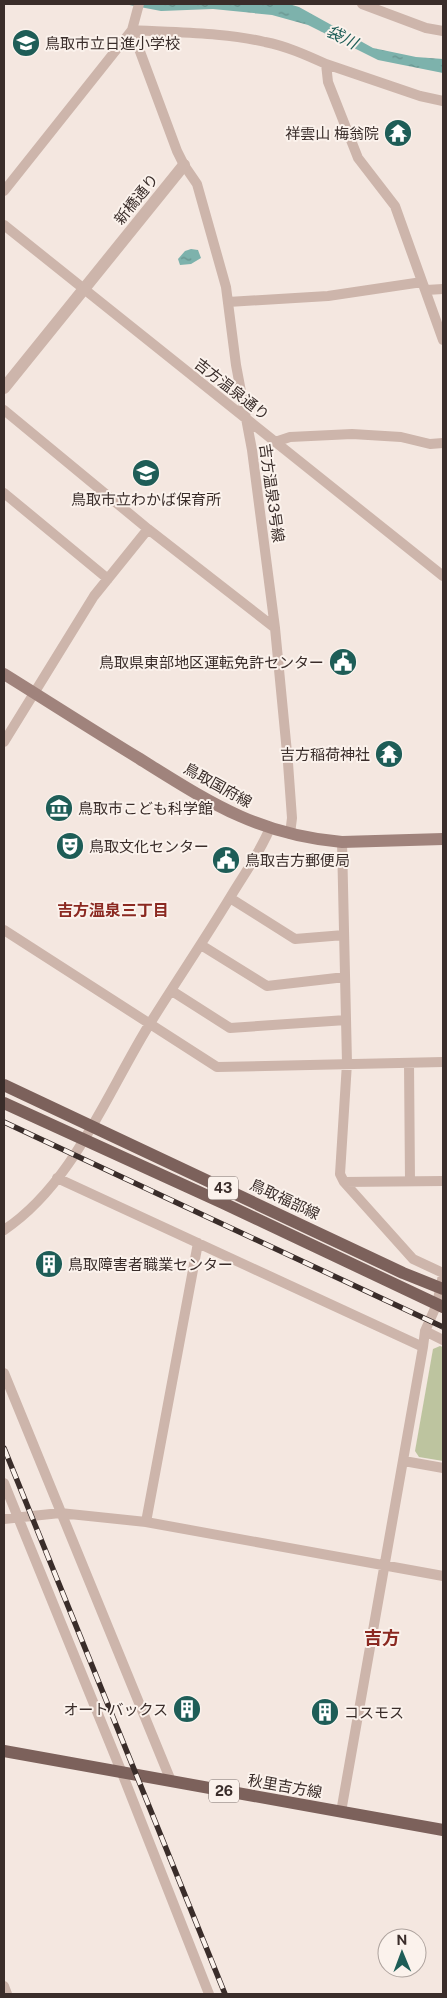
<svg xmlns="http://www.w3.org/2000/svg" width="447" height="1998" viewBox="0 0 447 1998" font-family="'Public Sans','Noto Sans JP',sans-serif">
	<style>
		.park { fill: #bdc49f }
		.water { fill: url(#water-ripples) }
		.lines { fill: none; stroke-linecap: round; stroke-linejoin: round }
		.minor { stroke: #cdb5ab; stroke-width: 10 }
		.tertiary { stroke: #cdb5ab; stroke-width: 12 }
		.secondary { stroke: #a0837c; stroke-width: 12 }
		.primary { stroke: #7c615b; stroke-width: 12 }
		.rail-casing { stroke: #3a2d2a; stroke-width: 5.5 }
		.rail { stroke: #fbf2ec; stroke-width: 4; stroke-dasharray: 11; stroke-linecap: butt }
		.labels { text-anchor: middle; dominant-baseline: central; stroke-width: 4; stroke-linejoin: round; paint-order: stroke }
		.shield { fill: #fbf2ec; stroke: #746864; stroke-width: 1 }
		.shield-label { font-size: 14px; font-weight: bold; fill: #3a2d2a }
		.poi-label { font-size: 15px; fill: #3a2d2a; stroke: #fbf2ec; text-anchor: start }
		.street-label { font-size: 15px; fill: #3a2d2a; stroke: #fbf2ec }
		.water-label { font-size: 16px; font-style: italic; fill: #1e5d57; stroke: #fbf2ec }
		.neighbourhood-label { font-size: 16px; font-weight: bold; fill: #8b2921; stroke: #fbf2ec }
		.quarter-label { font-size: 18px; font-weight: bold; fill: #8b2921; stroke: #fbf2ec }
	</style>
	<defs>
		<pattern id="water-ripples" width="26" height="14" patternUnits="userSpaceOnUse" patternTransform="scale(1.25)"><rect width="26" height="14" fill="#7db2ac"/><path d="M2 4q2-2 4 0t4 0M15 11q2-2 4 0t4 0" fill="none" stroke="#67918c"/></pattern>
	</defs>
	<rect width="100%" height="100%" fill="#f4e7e0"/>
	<path class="park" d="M440 1346 443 1347V1461L419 1457 415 1451 433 1349Z"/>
	<path class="water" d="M124 4H289L299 7 373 48 416 57 443 59V73L378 60 308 25 272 15 213 9 161 11Z
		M191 249 198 250 201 258 191 264 180 265 178 259 185 251Z"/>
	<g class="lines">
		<path class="minor" d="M139 4 132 30 177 151 184 165 197 184 226 287 236 365 252 450 275 628 288 763 292 818 290 834
			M362 4 426 28 443 31
			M326 64 420 96 443 101
			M4 191 132 30C176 33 222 32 265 42 286 46 306 55 326 64L328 82 358 158 395 206 443 340
			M4 225 443 576
			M426 290 443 289
			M228 302 328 296 422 282
			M4 410 148 529 275 628
			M275 442 290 437 352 434 401 437 430 444 443 443
			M4 493 108 579
			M4 742 94 596 148 529
			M342 842 347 1063 340 1174 344 1182 413 1259 443 1273
			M230 898 295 939 344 935
			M4 930 217 1067 443 1062
			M201 945 267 986 345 977
			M172 991 230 1028 346 1020
			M409 1063 410 1181
			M57 1178 423 1347 341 1812
			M344 1182 443 1181
			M4 1230C73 1184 107 1093 149 1025 177 980 207 936 234 891 247 870 261 850 270 828
			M425 1331 443 1340
			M423 1347 425 1331 437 1304 443 1275
			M4 1373 171 1781
			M404 1461 443 1468
			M4 1483 122 1773 209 1994
			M4 1519 60 1513 146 1522 443 1576
			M146 1522 198 1243
			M4 1986 7 1994"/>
		<path class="tertiary" d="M4 388 184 165"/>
		<path class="secondary" d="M4 674C49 702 94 731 140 759 209 802 258 835 342 842L443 839"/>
		<path class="primary" d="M4 1085 403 1273 443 1289
			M4 1103 223 1203 443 1307
			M4 1751 443 1830"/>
		<defs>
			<path id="rail" d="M4 1122 443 1327
				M4 1448 225 1994"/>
		</defs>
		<use href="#rail" class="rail-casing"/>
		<use href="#rail" class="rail"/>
	</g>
	<defs>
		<symbol id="school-disc" viewBox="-11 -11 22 22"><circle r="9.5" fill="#1e5d57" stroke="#fbf2ec"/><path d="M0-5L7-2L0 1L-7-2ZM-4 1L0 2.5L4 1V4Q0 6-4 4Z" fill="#fff"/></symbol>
		<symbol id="temple-disc" viewBox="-11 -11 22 22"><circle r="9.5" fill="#1e5d57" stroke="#fbf2ec"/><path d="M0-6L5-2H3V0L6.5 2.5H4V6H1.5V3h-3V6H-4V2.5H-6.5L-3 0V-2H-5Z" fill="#fff"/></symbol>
		<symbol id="civic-disc" viewBox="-11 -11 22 22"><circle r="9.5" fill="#1e5d57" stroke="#fbf2ec"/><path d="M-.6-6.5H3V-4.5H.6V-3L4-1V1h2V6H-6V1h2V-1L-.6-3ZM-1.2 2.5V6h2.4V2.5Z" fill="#fff"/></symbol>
		<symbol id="museum-disc" viewBox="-11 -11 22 22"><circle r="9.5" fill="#1e5d57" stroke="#fbf2ec"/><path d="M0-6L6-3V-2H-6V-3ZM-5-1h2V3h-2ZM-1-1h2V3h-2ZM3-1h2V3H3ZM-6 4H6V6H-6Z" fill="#fff"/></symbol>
		<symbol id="theatre-disc" viewBox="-11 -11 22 22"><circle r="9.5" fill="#1e5d57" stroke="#fbf2ec"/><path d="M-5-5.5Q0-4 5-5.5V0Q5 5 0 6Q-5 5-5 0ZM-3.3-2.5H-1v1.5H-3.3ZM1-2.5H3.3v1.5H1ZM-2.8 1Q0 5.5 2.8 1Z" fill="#fff"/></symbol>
		<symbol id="building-disc" viewBox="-11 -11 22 22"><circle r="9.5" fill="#1e5d57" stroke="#fbf2ec"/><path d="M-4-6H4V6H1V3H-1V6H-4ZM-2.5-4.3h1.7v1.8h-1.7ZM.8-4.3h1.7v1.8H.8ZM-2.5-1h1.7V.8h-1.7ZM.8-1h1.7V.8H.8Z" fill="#fff"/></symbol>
	</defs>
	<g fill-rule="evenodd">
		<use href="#school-disc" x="10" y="27" width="32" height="32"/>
		<use href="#temple-disc" x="382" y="117" width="32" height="32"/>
		<use href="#school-disc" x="130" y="457" width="32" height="32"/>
		<use href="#civic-disc" x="327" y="646" width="32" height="32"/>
		<use href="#temple-disc" x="373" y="738" width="32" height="32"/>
		<use href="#museum-disc" x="43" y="792" width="32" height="32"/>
		<use href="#theatre-disc" x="54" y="830" width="32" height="32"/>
		<use href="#civic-disc" x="210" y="844" width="32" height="32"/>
		<use href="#building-disc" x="33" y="1248" width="32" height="32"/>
		<use href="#building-disc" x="171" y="1693" width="32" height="32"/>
		<use href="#building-disc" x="309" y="1696" width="32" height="32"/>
	</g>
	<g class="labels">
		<g class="shield">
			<rect x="208" y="1176.5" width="30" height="23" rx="4"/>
			<rect x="209" y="1779.5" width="30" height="23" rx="4"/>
		</g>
		<g class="shield-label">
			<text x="223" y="1188">43</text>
			<text x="224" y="1791">26</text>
		</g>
		<g class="poi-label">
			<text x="45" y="43">鳥取市立日進小学校</text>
			<text x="379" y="133" text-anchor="end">祥雲山 梅翁院</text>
			<text x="146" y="499" text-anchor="middle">鳥取市立わかば保育所</text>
			<text x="324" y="662" text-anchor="end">鳥取県東部地区運転免許センター</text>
			<text x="370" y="754" text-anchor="end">吉方稲荷神社</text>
			<text x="78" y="808">鳥取市こども科学館</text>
			<text x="89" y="846">鳥取文化センター</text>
			<text x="245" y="860">鳥取吉方郵便局</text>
			<text x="68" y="1264">鳥取障害者職業センター</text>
			<text x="168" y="1709" text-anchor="end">オートバックス</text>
			<text x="344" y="1712">コスモス</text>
		</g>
		<g class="street-label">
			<text transform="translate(136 199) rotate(-51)">新橋通り</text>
			<text transform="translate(232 389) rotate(38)">吉方温泉通り</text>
			<text transform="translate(272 493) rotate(82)">吉方温泉3号線</text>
			<text transform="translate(218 785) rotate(29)">鳥取国府線</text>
			<text transform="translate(285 1199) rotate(25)">鳥取福部線</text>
			<text transform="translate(285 1786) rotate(10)">秋里吉方線</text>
		</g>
		<g class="water-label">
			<text transform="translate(342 37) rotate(27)">袋川</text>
		</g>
		<g class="neighbourhood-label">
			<text x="113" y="910">吉方温泉三丁目</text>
		</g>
		<g class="quarter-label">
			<text x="382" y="1637">吉方</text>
		</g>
	</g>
	<rect width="447" height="1998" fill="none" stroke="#3a2d2a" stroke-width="10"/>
	<g transform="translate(402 1953) rotate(359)"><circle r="24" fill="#fbf2ec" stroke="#aea39e"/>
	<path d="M0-4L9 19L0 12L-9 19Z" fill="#1e5d57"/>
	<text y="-8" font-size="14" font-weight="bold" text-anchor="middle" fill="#3a2d2a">N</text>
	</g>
</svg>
